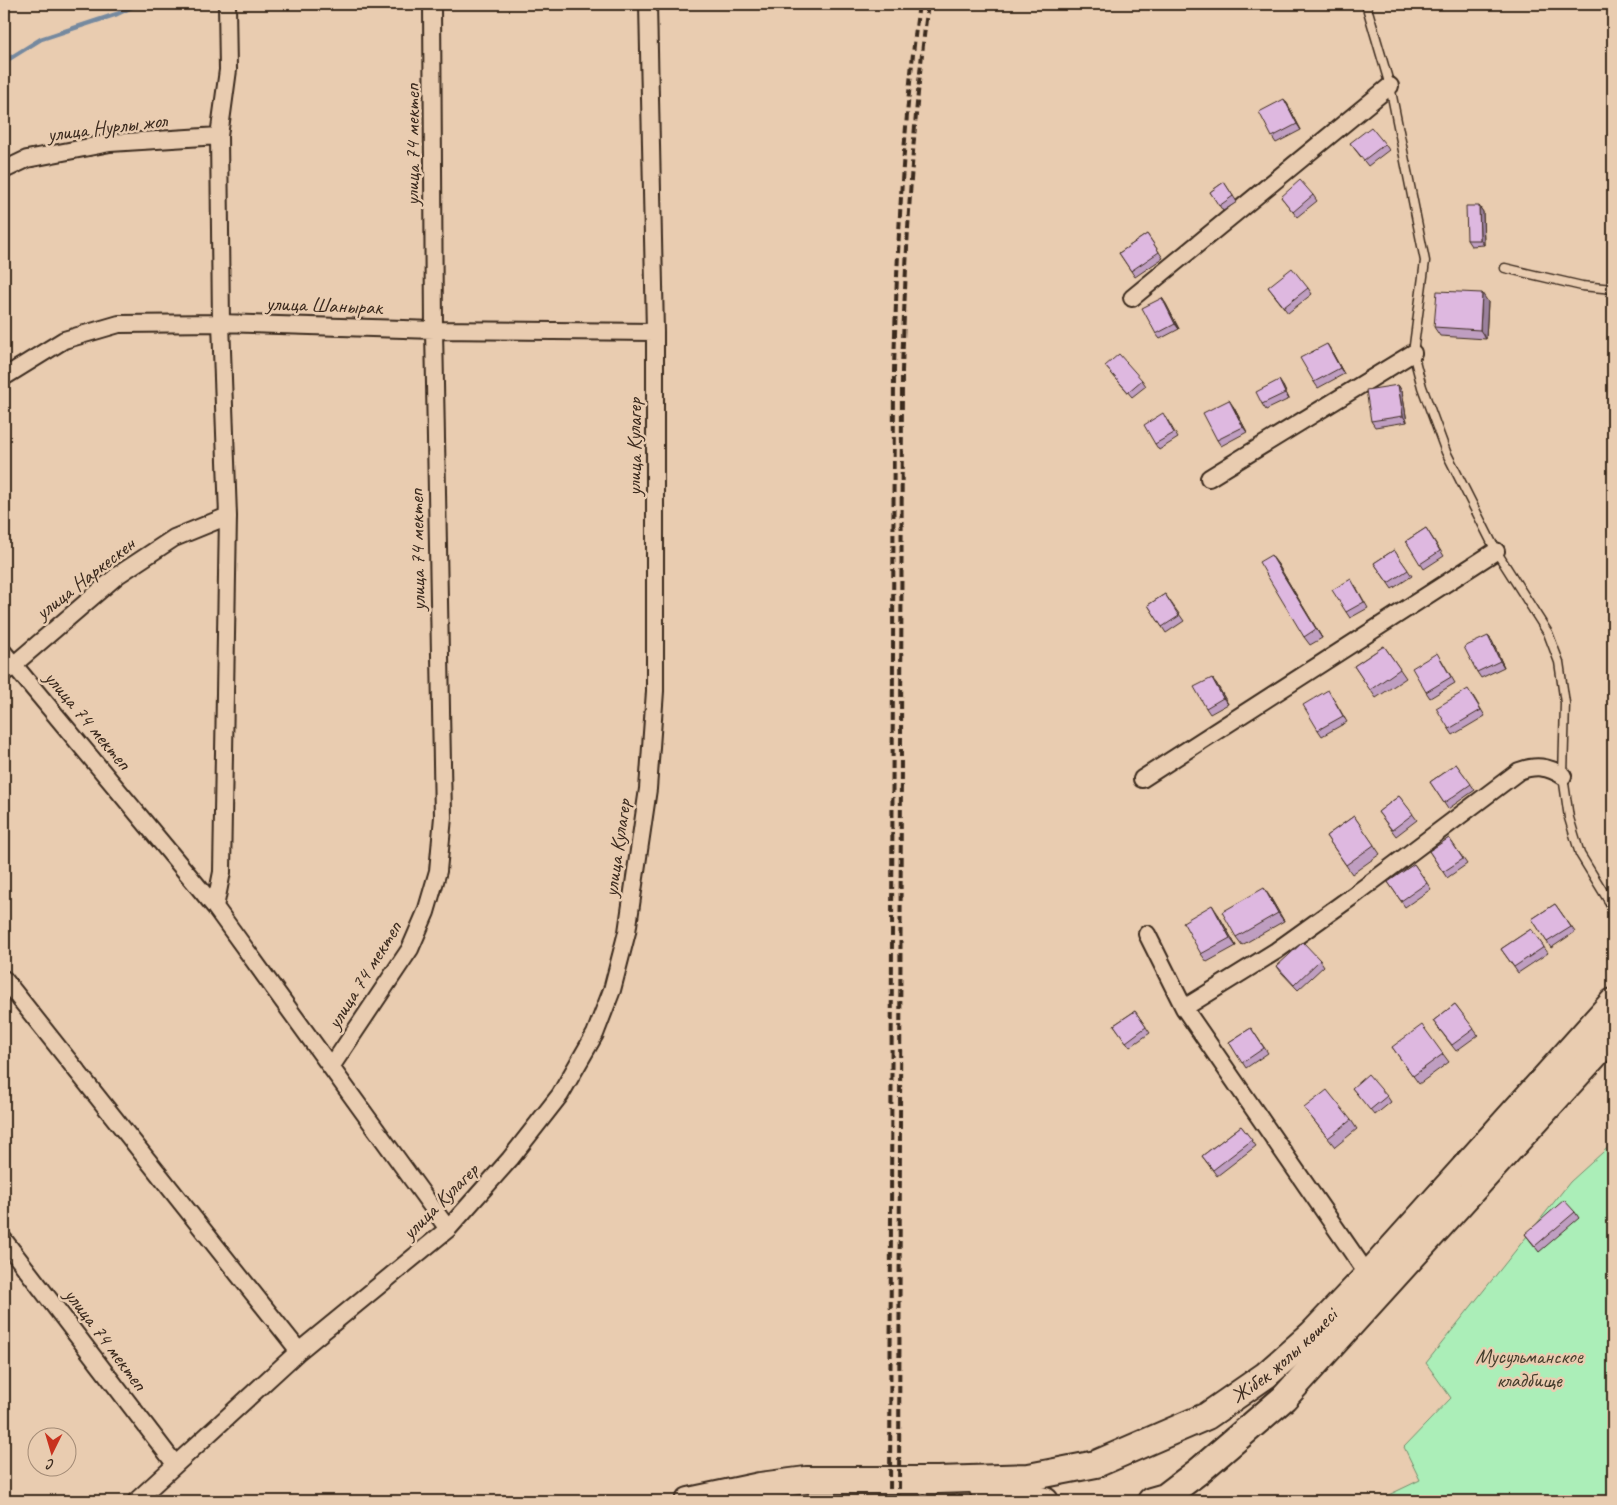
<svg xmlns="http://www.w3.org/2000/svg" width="1617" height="1505" viewBox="0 0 1617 1505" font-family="Caveat,sans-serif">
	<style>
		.green { fill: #abeeb8; stroke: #738c6b }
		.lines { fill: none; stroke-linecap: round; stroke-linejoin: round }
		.stream { stroke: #75899f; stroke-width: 4.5 }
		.lane-casing { stroke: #3b2a1e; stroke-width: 11 }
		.street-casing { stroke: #3b2a1e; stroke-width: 20 }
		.primary-casing { stroke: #3b2a1e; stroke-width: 30 }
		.lane { stroke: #e9ccb0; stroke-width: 8 }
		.street { stroke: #e9ccb0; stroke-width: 16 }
		.primary { stroke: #e9ccb0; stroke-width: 26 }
		.rail { stroke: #3b2a1e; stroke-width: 4; stroke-dasharray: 8 4; stroke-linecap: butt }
		.wall { fill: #bf9ec1; stroke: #3b2a1e }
		.shaded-wall { fill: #9b819d; stroke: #3b2a1e }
		.building { fill: #deb8e0; stroke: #3b2a1e }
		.labels { text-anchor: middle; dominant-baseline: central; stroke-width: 5; stroke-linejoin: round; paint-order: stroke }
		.street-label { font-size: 21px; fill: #3b2a1e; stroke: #e9ccb0 }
		.park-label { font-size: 21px; fill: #463e2d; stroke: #e9ccb0 }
	</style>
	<rect width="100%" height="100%" fill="#e9ccb0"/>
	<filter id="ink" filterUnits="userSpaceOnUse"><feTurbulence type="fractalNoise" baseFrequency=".02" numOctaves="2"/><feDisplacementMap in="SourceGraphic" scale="10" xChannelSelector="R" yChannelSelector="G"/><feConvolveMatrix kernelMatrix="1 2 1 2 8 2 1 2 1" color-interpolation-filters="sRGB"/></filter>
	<g filter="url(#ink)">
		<path class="green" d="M1613 1143V1501H1376L1420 1480 1404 1447 1451 1398 1426 1363 1570 1182Z"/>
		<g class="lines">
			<path class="stream" d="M4 62 41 39 117 14 138 4"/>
			<defs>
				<path id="lane" d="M1366 4 1390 86 1425 261 1413 353 1422 387 1446 452 1496 551 1548 633 1559 662 1565 703 1563 776 1569 818 1580 854 1613 908
					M1505 268 1582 286 1613 289"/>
				<path id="street" d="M4 170 27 159 110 143 219 136
					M1132 298 1390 86
					M4 377 64 340 119 324 221 323 434 330 655 332
					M1209 478 1413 353
					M4 653 215 907 448 1229
					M4 673 118 575 174 538 228 516
					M1142 779 1496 551
					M215 907 222 872 228 516 221 323 219 136 228 70 227 4
					M1147 934 1184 1008 1368 1275
					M4 979 299 1351
					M1184 1008 1276 951 1357 893 1519 771C1535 765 1548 766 1563 776
					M331 1067 410 949 426 912 438 871 443 817 434 330 432 4
					M4 1240 175 1464
					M136 1501 299 1351 448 1229 510 1159 560 1095 595 1034 612 990 627 932 648 789 655 691V332L648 4"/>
				<g id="primary">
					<path d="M983 1489 1045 1501"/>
					<path id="s1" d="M689 1501 760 1486 806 1480H938L1029 1477 1096 1464 1207 1416 1266 1375 1312 1334 1368 1275 1613 1002"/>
					<path d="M1151 1501 1165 1497 1199 1471 1284 1398 1613 1035"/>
				</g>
			</defs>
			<use href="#lane" class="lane-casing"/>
			<use href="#street" class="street-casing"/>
			<use href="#primary" class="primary-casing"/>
			<use href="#lane" class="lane"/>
			<use href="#street" class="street"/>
			<use href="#primary" class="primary"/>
			<path class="rail" d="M890 1501 894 371C897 248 903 126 919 4
				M899 1501 902 371C906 248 912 126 928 4"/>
		</g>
		<path class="wall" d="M1284 99 1288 105 1301 130 1276 143 1272 137Z
			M1350 143 1385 144 1389 150 1368 166Z
			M1224 182 1237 202 1223 211 1210 192Z
			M1313 195 1317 201 1297 217 1281 197Z
			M1479 206 1483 212 1484 245 1471 246 1467 240Z
			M1147 234 1163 258 1135 277 1119 253Z
			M1268 287 1308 288 1312 294 1288 313Z
			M1162 298 1166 304 1179 329 1160 339 1156 334Z
			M1488 302 1486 339 1440 336 1434 327Z
			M1331 350 1344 374 1318 388 1314 382Z
			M1105 366 1142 380 1146 386 1132 397Z
			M1398 385 1402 391 1407 422 1375 427 1371 421Z
			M1283 386 1289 399 1266 410 1262 404Z
			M1233 406 1247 432 1221 446 1217 440Z
			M1167 419 1178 438 1159 450 1155 444Z
			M1426 528 1444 556 1424 569 1406 541Z
			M1394 550 1412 576 1392 589 1374 563Z
			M1277 563 1322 638 1310 645 1304 637Z
			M1355 585 1368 608 1350 618 1346 612Z
			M1165 594 1184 621 1166 633 1148 605Z
			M1488 636 1492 641 1504 667 1481 678 1477 672Z
			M1384 646 1406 678 1376 698 1354 666Z
			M1441 659 1455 683 1430 698 1426 692Z
			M1216 683 1228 704 1210 714 1206 708Z
			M1472 694 1485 716 1453 735 1449 729Z
			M1332 696 1347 722 1322 736 1318 730Z
			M1456 764 1475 790 1448 809 1430 782Z
			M1399 796 1417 820 1396 836 1378 812Z
			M1354 816 1380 854 1352 874 1326 836Z
			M1449 838 1467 864 1447 878 1429 851Z
			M1414 864 1431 889 1405 907 1388 882Z
			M1270 897 1284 921 1242 945 1236 937Z
			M1555 904 1575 932 1551 948 1532 919Z
			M1218 914 1236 946 1207 962 1201 954Z
			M1531 929 1548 953 1518 973 1501 949Z
			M1320 960 1324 966 1298 990 1281 972 1277 966Z
			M1455 1004 1478 1035 1456 1051 1433 1021Z
			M1135 1011 1150 1033 1130 1047 1114 1025Z
			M1251 1028 1268 1053 1246 1068 1229 1042Z
			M1392 1047 1443 1054 1449 1062 1419 1084Z
			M1352 1088 1387 1096 1391 1102 1375 1115Z
			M1304 1108 1351 1120 1357 1129 1335 1147Z
			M1241 1126 1256 1146 1217 1176 1202 1156Z
			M1575 1212 1579 1218 1539 1252 1525 1234Z"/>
		<path class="shaded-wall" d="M1284 99 1288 105 1301 130 1297 124Z
			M1479 206 1483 212 1484 245 1480 240Z
			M1482 293 1488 302 1486 339 1480 330Z
			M1162 298 1166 304 1179 329 1175 324Z
			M1327 344 1331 350 1344 374 1340 368Z
			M1279 380 1283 386 1289 399 1285 393Z
			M1398 385 1402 391 1407 422 1403 416Z
			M1229 400 1233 406 1247 432 1243 427Z
			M1271 555 1277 563 1322 638 1316 629Z
			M1488 636 1492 641 1504 667 1500 661Z
			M1212 678 1216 683 1228 704 1223 698Z
			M1264 888 1270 897 1284 921 1278 913Z
			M1212 905 1218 914 1236 946 1230 938Z"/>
		<path class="building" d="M1284 99 1297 124 1272 137 1259 112Z
			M1371 127 1385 144 1364 160 1350 143Z
			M1300 180 1313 195 1293 212 1281 197Z
			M1224 182 1233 196 1219 206 1210 192Z
			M1466 206H1479L1480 240H1467Z
			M1147 234 1159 252 1131 271 1119 253Z
			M1292 268 1308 288 1284 307 1268 287Z
			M1437 291 1482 293 1480 330 1434 327Z
			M1162 298 1175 324 1156 334 1142 308Z
			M1327 344 1340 368 1314 382 1300 358Z
			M1119 354 1142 380 1128 392 1105 366Z
			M1279 380 1285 393 1262 404 1256 392Z
			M1398 385 1403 416 1371 421 1366 390Z
			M1229 400 1243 427 1217 440 1203 413Z
			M1163 413 1174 433 1155 444 1144 425Z
			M1426 528 1440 551 1420 564 1406 541Z
			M1394 550 1408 570 1388 583 1374 563Z
			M1271 555 1316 629 1304 637 1259 562Z
			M1351 579 1364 602 1346 612 1332 590Z
			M1165 594 1179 616 1162 627 1148 605Z
			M1488 636 1500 661 1477 672 1464 647Z
			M1384 646 1400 669 1370 690 1354 666Z
			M1437 653 1451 677 1426 692 1412 668Z
			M1212 678 1223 698 1206 708 1194 687Z
			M1468 689 1481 710 1449 729 1436 708Z
			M1328 690 1343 716 1318 730 1303 705Z
			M1456 764 1471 784 1444 803 1430 782Z
			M1399 796 1413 814 1392 830 1378 812Z
			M1354 816 1374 845 1346 865 1326 836Z
			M1449 838 1463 859 1443 872 1429 851Z
			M1414 864 1427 883 1401 901 1388 882Z
			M1264 888 1278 913 1236 937 1222 912Z
			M1555 904 1571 927 1547 942 1532 919Z
			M1212 905 1230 938 1201 954 1183 922Z
			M1531 929 1544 947 1514 967 1501 949Z
			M1303 942 1320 960 1294 985 1277 966Z
			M1455 1004 1474 1029 1452 1045 1433 1021Z
			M1135 1011 1146 1027 1126 1042 1114 1025Z
			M1422 1025 1443 1054 1413 1076 1392 1047Z
			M1251 1028 1264 1048 1242 1063 1229 1042Z
			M1368 1074 1387 1096 1370 1110 1352 1088Z
			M1327 1090 1351 1120 1328 1138 1304 1108Z
			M1241 1126 1252 1140 1213 1170 1202 1156Z
			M1564 1200 1575 1212 1535 1246 1525 1234Z"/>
	</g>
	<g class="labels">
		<g class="street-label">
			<text transform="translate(107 127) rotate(-7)">улица Нурлы жол</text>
			<text transform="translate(412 145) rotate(-90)">улица 74 мектеп</text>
			<text transform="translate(324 305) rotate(2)">улица Шанырак</text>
			<text transform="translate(634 447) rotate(-90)">улица Кулагер</text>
			<text transform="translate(417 550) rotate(-91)">улица 74 мектеп</text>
			<text transform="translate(85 578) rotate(-38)">улица Наркескен</text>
			<text transform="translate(88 720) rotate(50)">улица 74 мектеп</text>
			<text transform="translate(617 848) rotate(-82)">улица Кулагер</text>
			<text transform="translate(364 975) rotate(-58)">улица 74 мектеп</text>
			<text transform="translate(440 1201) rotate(-45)">улица Кулагер</text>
			<text transform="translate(106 1339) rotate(53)">улица 74 мектеп</text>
			<text stroke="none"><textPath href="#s1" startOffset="629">Жібек жолы көшесі</textPath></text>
		</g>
		<g class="park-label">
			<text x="1529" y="1356">Мусульманское<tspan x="1529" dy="24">кладбище</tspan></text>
		</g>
	</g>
	<rect width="1617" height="1505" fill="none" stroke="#e9ccb0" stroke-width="20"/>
	<rect x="10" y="10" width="1597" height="1485" fill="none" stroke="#3b2a1e" stroke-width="2" filter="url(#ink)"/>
	<g transform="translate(52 1452) rotate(185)"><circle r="24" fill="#e9ccb0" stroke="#a38b76"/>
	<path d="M0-4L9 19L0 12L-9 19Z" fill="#c8321e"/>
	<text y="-8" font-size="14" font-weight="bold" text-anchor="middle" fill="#3b2a1e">С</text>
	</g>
</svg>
